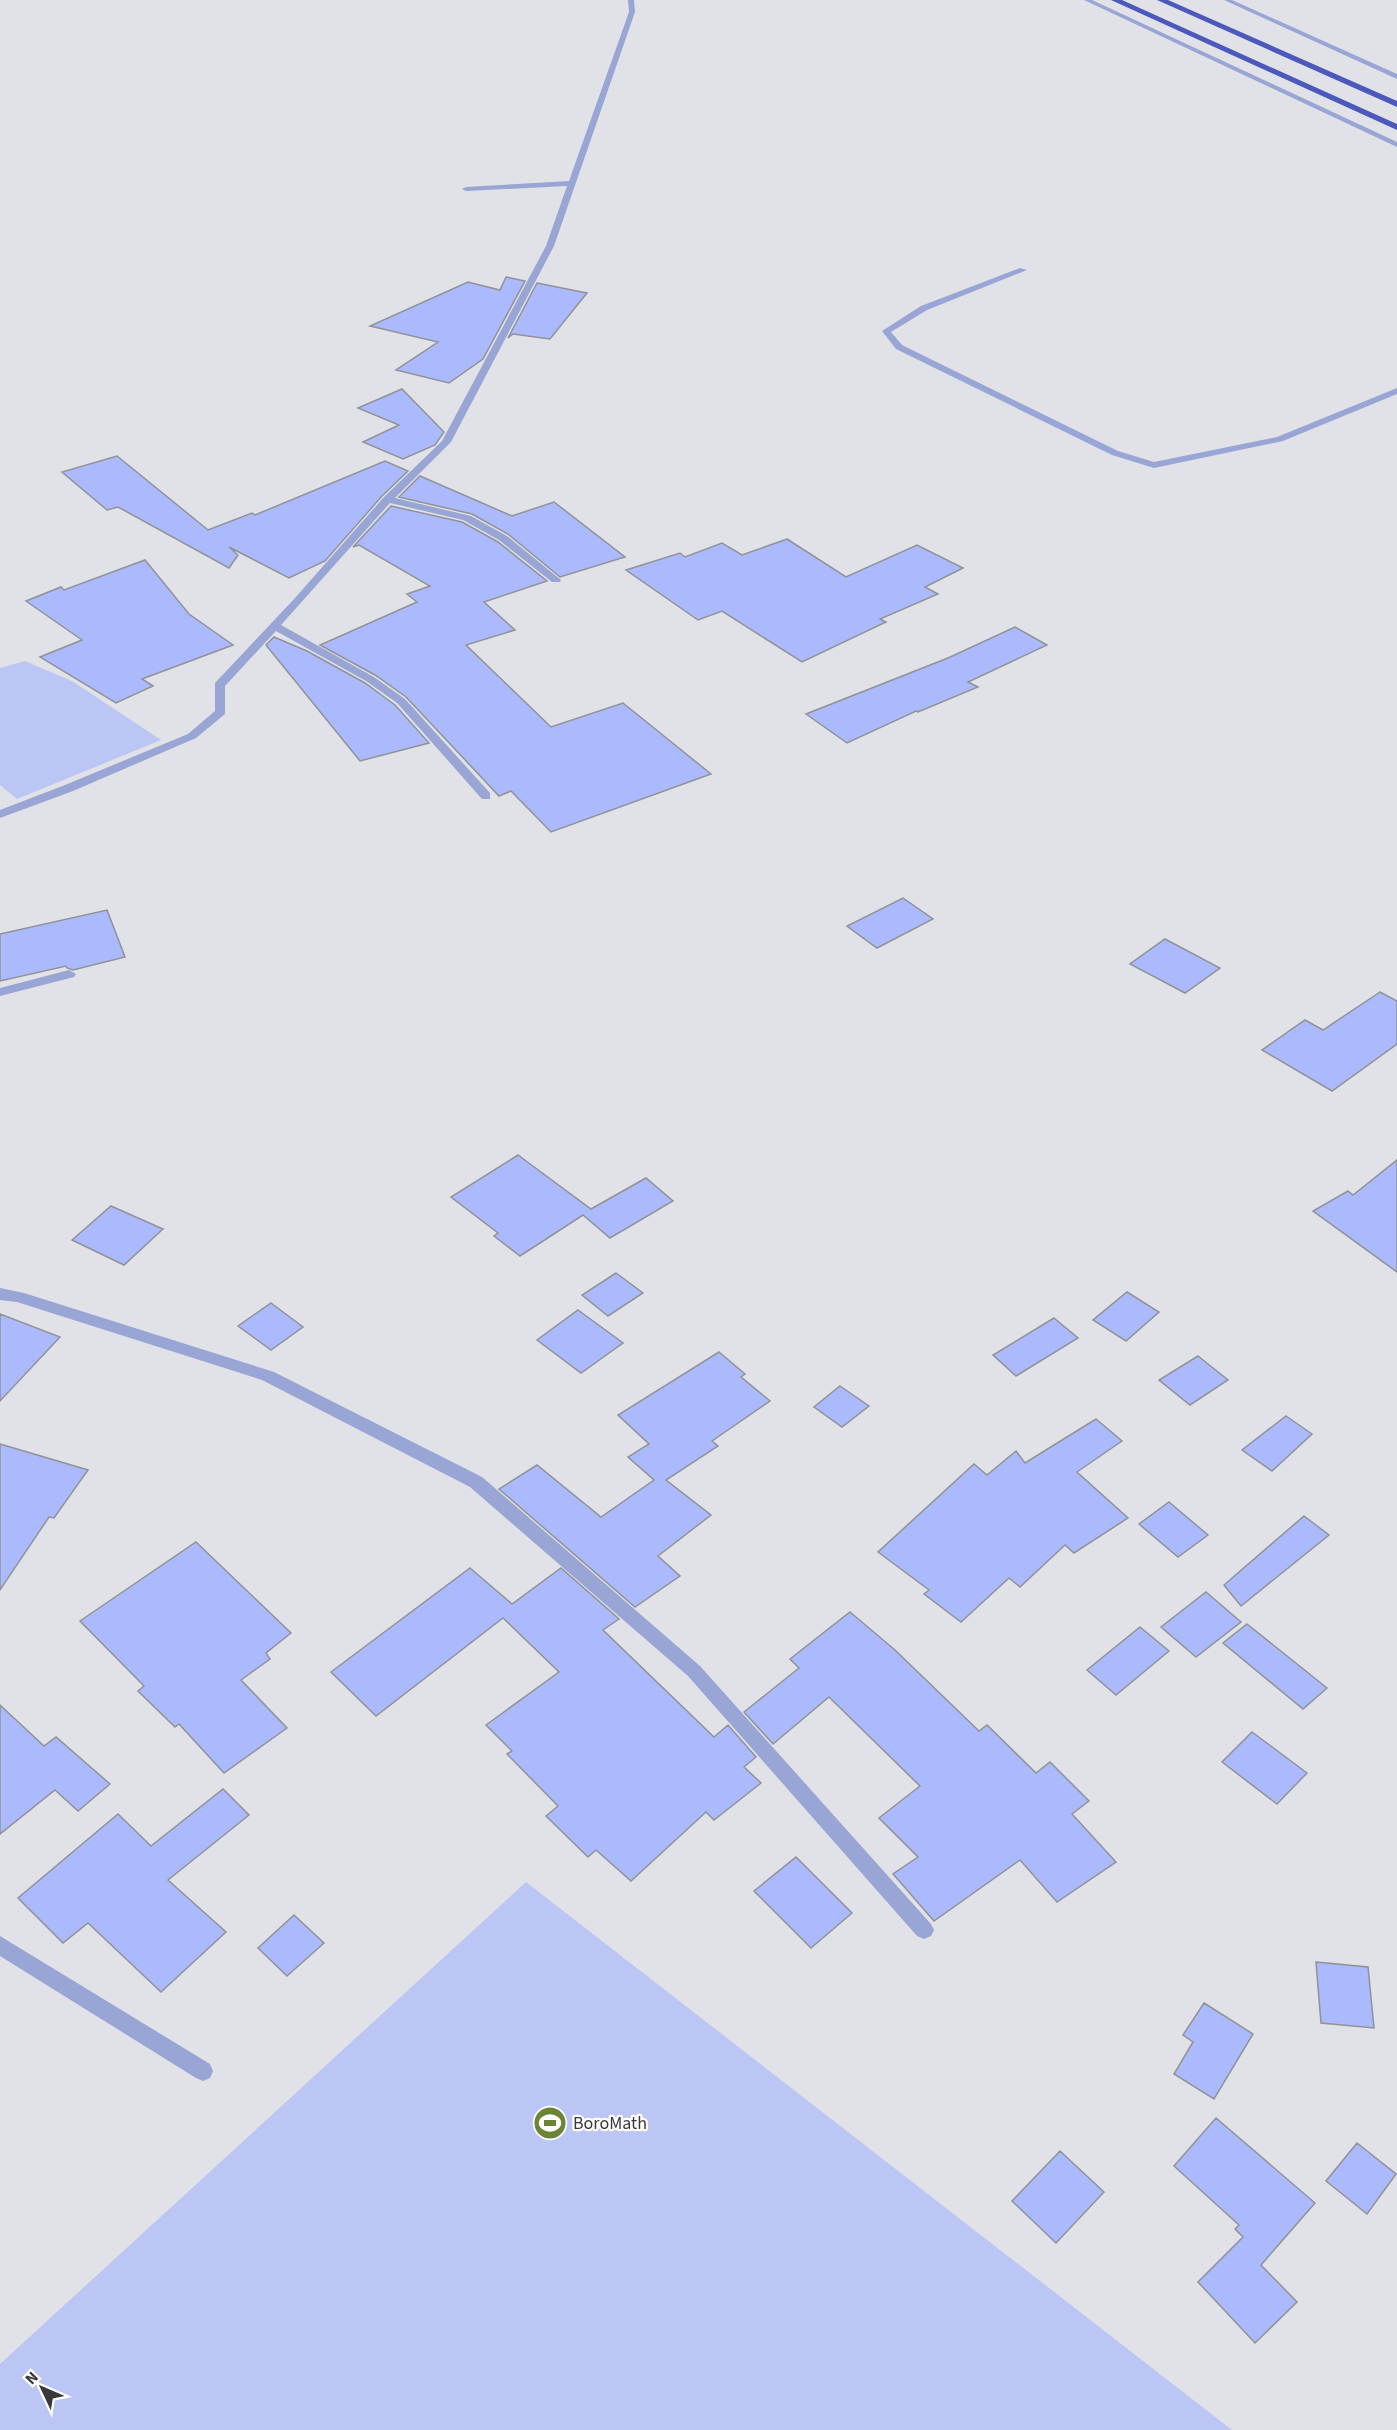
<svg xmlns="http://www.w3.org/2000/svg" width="1397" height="2430" viewBox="0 0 1397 2430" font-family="'Source Sans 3',sans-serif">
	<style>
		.green { fill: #bbc6f4 }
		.building { fill: #aabafc; stroke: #919297; stroke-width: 1.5 }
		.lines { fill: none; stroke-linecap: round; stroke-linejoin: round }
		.minor { fill: #99a5d4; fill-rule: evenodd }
		.highway { fill: #4b58bc; fill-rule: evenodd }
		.labels { text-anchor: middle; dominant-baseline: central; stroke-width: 4.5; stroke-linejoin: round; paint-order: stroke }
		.near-poi-label { font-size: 18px; fill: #38393b; stroke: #fff; text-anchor: start }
	</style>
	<rect width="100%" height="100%" fill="#e0e2e7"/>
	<path class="green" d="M25 661 72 681 161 740 17 799 0 785V668Z
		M526 1882 1232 2430H0V2364Z"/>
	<path class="building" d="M506 277 525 281 483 359 449 383 396 370 438 342 370 326 468 282 500 290Z
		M537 283 587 293 550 339 513 334 508 338Z
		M402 389 444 432 435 445 403 459 363 442 399 425 358 408Z
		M117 456 208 530 252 513 255 515 385 461 408 471 382 496 325 561 289 578 229 547 238 555 229 568 118 507 107 510 62 472Z
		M420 476 512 516 554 502 625 557 560 577 508 534 472 514 399 497Z
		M391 506 462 522 498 542 547 581 484 602 515 630 466 645 551 727 623 703 711 774 551 832 511 791 499 796 406 697 375 675 320 645 417 602 407 594 430 586 359 545 353 547Z
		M787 539 846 577 917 545 963 568 925 587 938 594 880 619 886 622 802 662 722 611 698 620 626 570 680 553 685 557 722 543 742 555Z
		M145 560 189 614 233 645 142 679 153 686 116 703 40 657 82 640 26 601 61 587 64 590Z
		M1015 627 1047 645 968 682 978 687 918 712 916 711 847 743 806 714 948 658Z
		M274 637 307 651 365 683 395 705 429 743 360 761 266 645Z
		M903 898 933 919 877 948 847 926Z
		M107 910 125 957 73 970 67 968 66 966 0 981V934Z
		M1165 939 1220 968 1185 993 1130 964Z
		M1380 992 1397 1001V1044L1332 1091 1262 1050 1305 1020 1323 1030Z
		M518 1155 591 1209 646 1178 673 1201 610 1238 583 1215 520 1256 494 1236 498 1233 451 1197Z
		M1397 1160V1272L1313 1211 1348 1191 1353 1195Z
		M111 1206 163 1229 124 1265 72 1240Z
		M616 1273 643 1293 608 1316 582 1295Z
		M1127 1292 1159 1312 1126 1341 1093 1320Z
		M271 1303 303 1327 271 1350 238 1326Z
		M578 1310 623 1343 581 1373 537 1340Z
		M0 1314 60 1337 0 1401Z
		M1054 1318 1078 1338 1016 1376 993 1355Z
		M719 1352 745 1374 741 1377 770 1401 712 1441 718 1446 666 1480 711 1515 658 1556 680 1576 635 1607 499 1489 537 1465 601 1517 654 1480 628 1457 649 1444 618 1415Z
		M1198 1356 1228 1380 1190 1405 1159 1380Z
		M840 1386 869 1406 842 1427 814 1407Z
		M1286 1416 1312 1434 1272 1471 1242 1450Z
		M1096 1419 1122 1441 1077 1472 1128 1518 1074 1553 1065 1545 1020 1587 1009 1578 961 1622 924 1594 929 1590 878 1552 974 1464 987 1475 1016 1451 1025 1463Z
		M0 1444 88 1470 54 1518 49 1517 0 1590Z
		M1169 1502 1208 1535 1178 1557 1139 1524Z
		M1304 1516 1329 1535 1241 1606 1224 1585Z
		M196 1542 291 1633 266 1653 270 1659 241 1680 287 1728 224 1773 179 1724 175 1727 138 1691 144 1686 80 1621Z
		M470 1568 512 1604 561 1568 619 1619 603 1630 714 1737 728 1725 756 1757 744 1767 761 1783 714 1820 706 1812 631 1881 596 1850 588 1857 546 1816 558 1806 507 1754 512 1751 486 1725 559 1672 503 1618 376 1716 331 1672Z
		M1206 1592 1241 1622 1196 1657 1161 1627Z
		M850 1612 895 1650 979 1731 987 1725 1036 1773 1050 1762 1089 1801 1072 1814 1116 1862 1057 1902 1020 1860 934 1921 893 1874 918 1857 879 1818 920 1786 829 1697 773 1744 744 1712 799 1668 790 1659Z
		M1247 1624 1327 1688 1303 1709 1223 1643Z
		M1140 1627 1169 1651 1116 1695 1087 1670Z
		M0 1705 44 1746 56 1737 110 1784 78 1811 55 1790 0 1834Z
		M1252 1732 1307 1773 1277 1804 1222 1762Z
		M223 1789 249 1815 168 1880 226 1932 161 1992 88 1923 63 1943 18 1898 118 1814 151 1846Z
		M796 1857 852 1913 811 1948 754 1891Z
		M294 1915 324 1943 287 1976 258 1948Z
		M1316 1962 1368 1967 1374 2028 1321 2023Z
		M1204 2003 1253 2034 1214 2099 1174 2074 1193 2042 1183 2035Z
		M1216 2118 1315 2203 1261 2265 1297 2302 1255 2343 1198 2282 1243 2237 1235 2229 1239 2225 1174 2166Z
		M1357 2143 1396 2174 1367 2214 1326 2181Z
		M1060 2151 1104 2192 1056 2243 1012 2201Z"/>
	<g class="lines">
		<path class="minor" d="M628 0H634L635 12 554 246 451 442 395 498 471 516 507 536 561 580 560 582H552L499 540 463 520 390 503 281 625 374 677 405 699 490 793V799H482L397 703 366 681 276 631 225 686V714L196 738 73 791 0 818V810L65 785 188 734 215 711V683L295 598 384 497 442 441 546 246 567 186 466 191 462 189 466 187 569 181 629 12Z
			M1084 0H1092L1397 142V147Z
			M1224 0H1232L1397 74V79Z
			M1020 268 1027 270 927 310 891 332 902 345 1118 451 1154 462 1277 437 1397 388V394L1283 441 1154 468 1112 455 896 349 882 331 921 306Z
			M69 970 76 974 74 977 0 996V988Z
			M0 1288 24 1293 274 1372 482 1477 700 1666 931 1924 934 1930 931 1936 924 1939 917 1936 688 1676 470 1487 262 1380 17 1302 0 1300Z
			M0 1936 210 2064 213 2071 210 2078 203 2081 196 2078 0 1956Z"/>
		<path class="highway" d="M1111 0H1122L1397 124V130Z
			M1157 0H1168L1397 101V107Z"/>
	</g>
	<defs>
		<symbol id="stadium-disc" viewBox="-11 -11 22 22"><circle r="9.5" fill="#6c8436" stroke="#fff"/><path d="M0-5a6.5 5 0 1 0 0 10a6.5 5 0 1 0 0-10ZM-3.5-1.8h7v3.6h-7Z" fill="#fff"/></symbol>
	</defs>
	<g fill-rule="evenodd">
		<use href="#stadium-disc" x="531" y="2104" width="38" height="38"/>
	</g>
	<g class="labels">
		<g class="near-poi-label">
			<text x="573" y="2123">BoroMath</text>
		</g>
	</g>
	<g transform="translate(42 2388) rotate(314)" stroke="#ffffff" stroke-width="4.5" paint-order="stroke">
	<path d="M0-4.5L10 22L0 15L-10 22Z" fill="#38393b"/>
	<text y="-9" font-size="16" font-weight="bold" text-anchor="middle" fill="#38393b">N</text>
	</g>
</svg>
